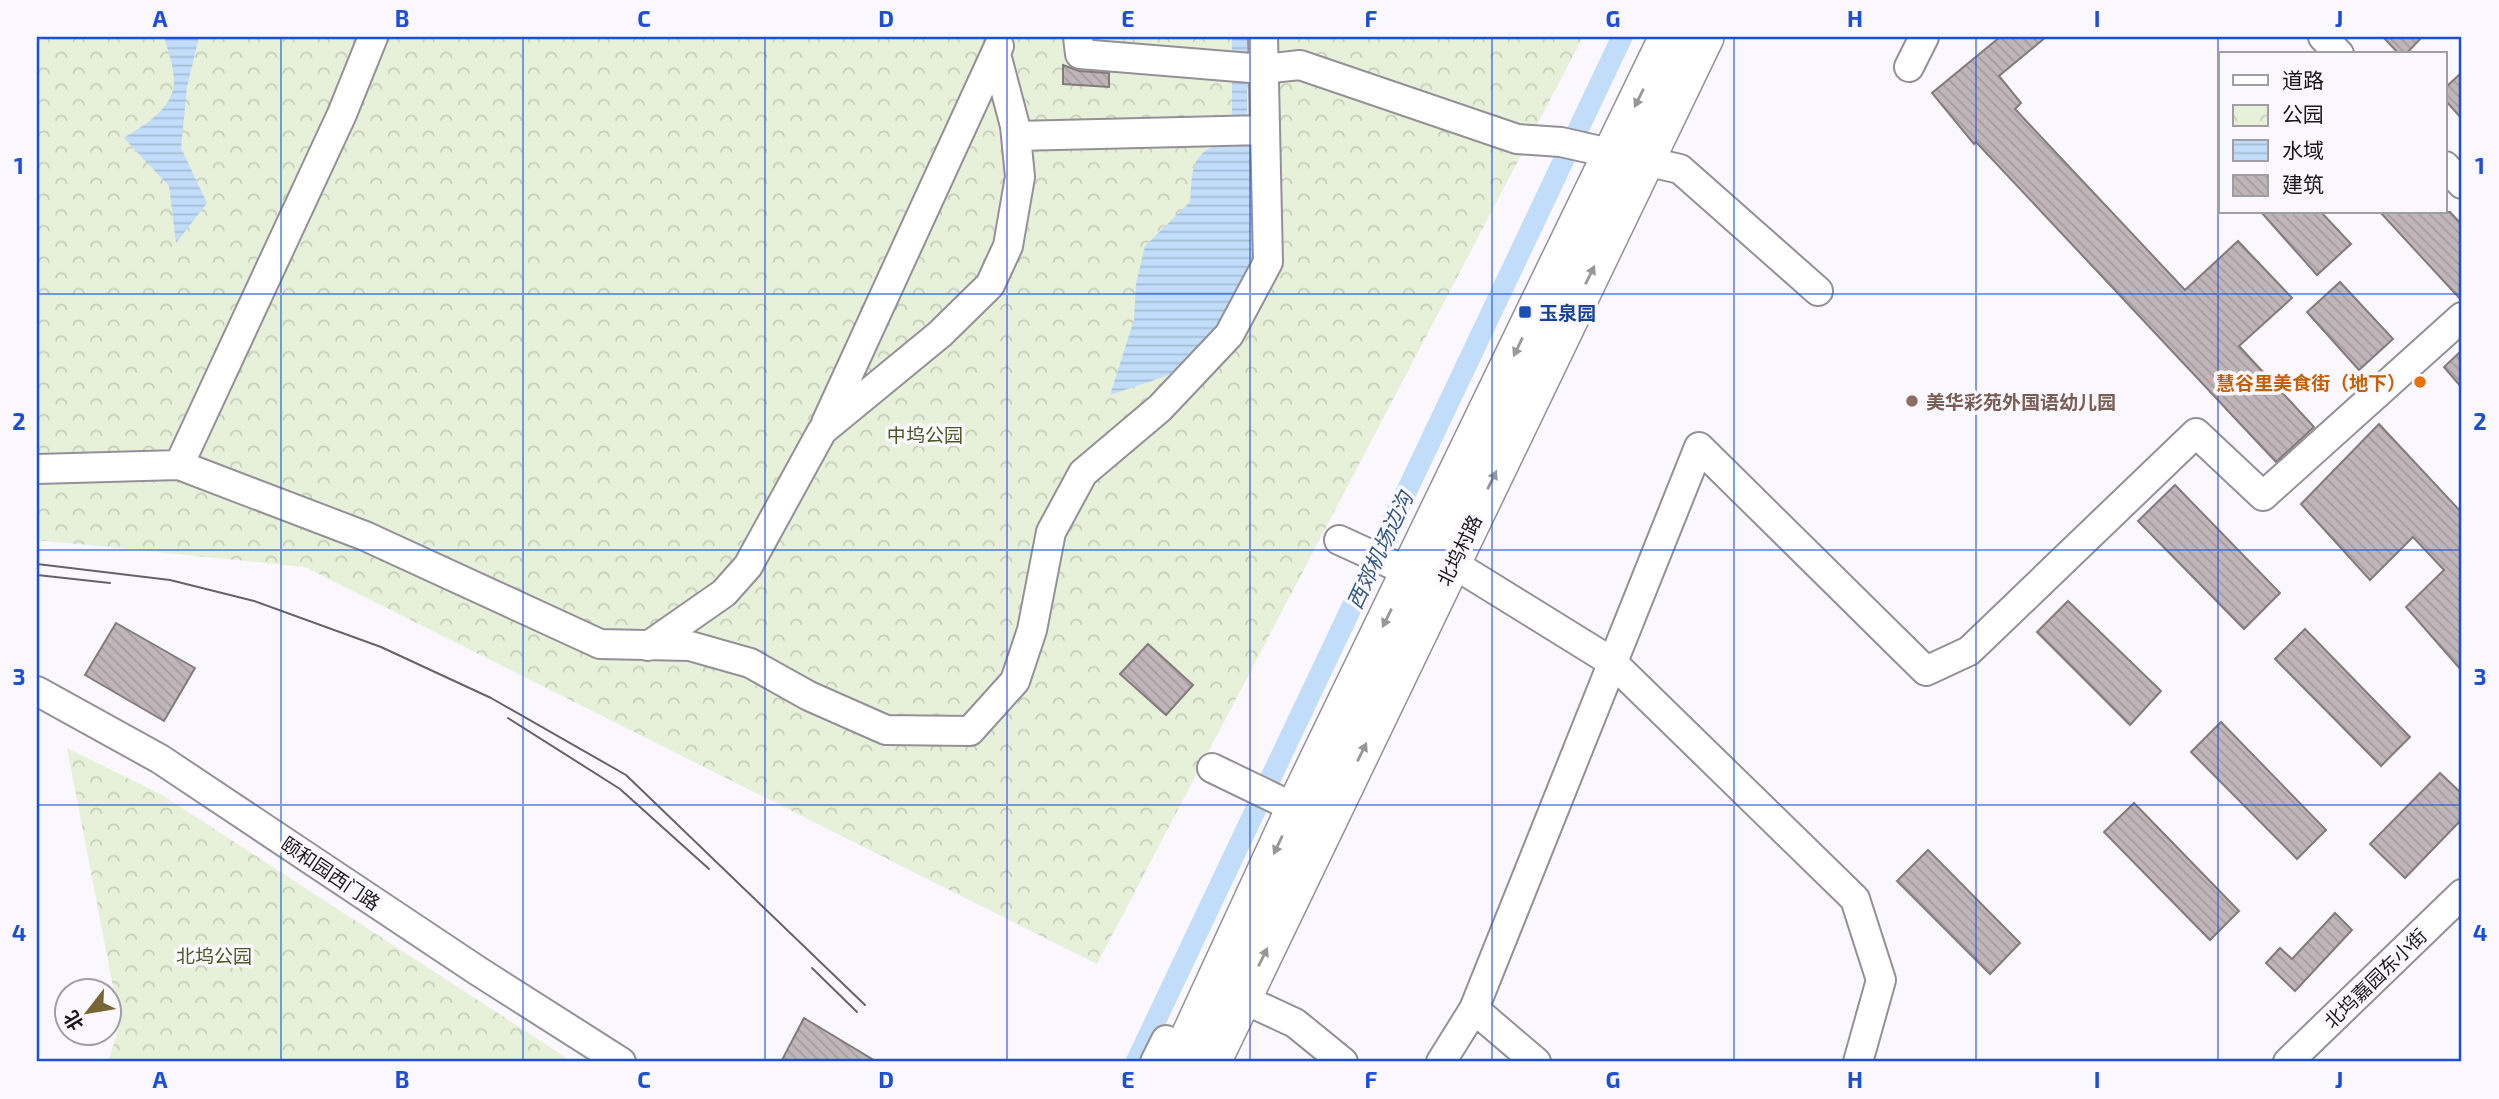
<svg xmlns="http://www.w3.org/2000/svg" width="2499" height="1099" viewBox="0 0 2499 1099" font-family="'Exo 2','Noto Sans SC',sans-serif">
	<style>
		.park { fill: url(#park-crowns) }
		.water { fill: url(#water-rules) }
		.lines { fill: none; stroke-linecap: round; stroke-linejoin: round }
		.canal { stroke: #c1ddfa; stroke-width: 21 }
		.building { fill: url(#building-back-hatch); stroke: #837a7d; stroke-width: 2 }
		.minor-casing { stroke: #949098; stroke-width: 32 }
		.major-casing { stroke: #949098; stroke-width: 40 }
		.minor { stroke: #fff; stroke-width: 28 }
		.major { stroke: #fff; stroke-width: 37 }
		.tram { stroke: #656367; stroke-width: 2 }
		.oneway { fill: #989798 }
		.grid { fill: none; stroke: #1d4ed8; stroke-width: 2; stroke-opacity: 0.55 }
		.transit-dot { fill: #1a4fb4; stroke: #fbf7fe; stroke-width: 2.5 }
		.food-dot { fill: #e8710a; stroke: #fbf7fe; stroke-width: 2.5 }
		.education-dot { fill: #8d6e63; stroke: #fbf7fe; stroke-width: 2.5 }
		.labels { text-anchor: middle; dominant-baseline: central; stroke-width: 7; stroke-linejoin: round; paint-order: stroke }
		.transit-label { font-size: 19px; font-weight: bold; fill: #164399; stroke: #fbf7fe; text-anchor: start }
		.food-label { font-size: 19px; font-weight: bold; fill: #c56008; stroke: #fbf7fe; text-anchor: end }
		.education-label { font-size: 19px; font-weight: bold; fill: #785e54; stroke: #fbf7fe; text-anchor: start }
		.park-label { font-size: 19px; fill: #495923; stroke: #fbf7fe }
		.street-label { font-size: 19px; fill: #19181b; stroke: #fbf7fe }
		.water-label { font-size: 21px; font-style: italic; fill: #325a82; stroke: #fbf7fe }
		.neatline { fill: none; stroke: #1d4ed8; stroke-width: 2.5 }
		.grid-label { font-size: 23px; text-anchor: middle; font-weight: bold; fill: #1d4ed8 }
	</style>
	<defs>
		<pattern id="park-crowns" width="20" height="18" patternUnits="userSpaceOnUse" patternTransform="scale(1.75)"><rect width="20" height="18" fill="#e7f0d9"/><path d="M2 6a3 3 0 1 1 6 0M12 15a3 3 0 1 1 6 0" fill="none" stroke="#c6cdba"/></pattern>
		<pattern id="water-rules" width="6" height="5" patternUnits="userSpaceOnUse" patternTransform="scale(1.75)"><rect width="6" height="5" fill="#c1ddfa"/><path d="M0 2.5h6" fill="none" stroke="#a5bdd6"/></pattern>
		<pattern id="building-back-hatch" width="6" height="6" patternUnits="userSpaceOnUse" patternTransform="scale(1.75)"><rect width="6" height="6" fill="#c0b6b9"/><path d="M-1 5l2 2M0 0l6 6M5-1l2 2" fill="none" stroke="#a49c9e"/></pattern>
	</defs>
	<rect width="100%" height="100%" fill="#fbf7fe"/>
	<path class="park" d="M37 37H1583L1097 964 305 567 37 540Z
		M67 748 162 795 573 1062H108L120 1023Z"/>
	<path class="water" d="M164 37H199L187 87 181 148 207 203 176 243 169 186 124 138C144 125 174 109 174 81 174 67 168 51 164 37Z
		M1232 37H1247V119L1258 202 1254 258 1233 302 1205 341 1169 375 1110 395 1134 320 1136 284 1145 246 1190 202C1193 169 1189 154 1224 142L1232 113Z"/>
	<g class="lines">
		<path class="canal" d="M1136 1062 1622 37"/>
	</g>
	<path class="building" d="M2000 37H2046L1999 76 2021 103 2015 109 2185 290 2238 241 2292 298 2239 346 2314 427 2276 462 1976 142 1974 144 1932 93Z
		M2383 37H2422L2406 54H2399Z
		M1063 65 1079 71 1109 73V87L1063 84Z
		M2462 72V119L2445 100V88Z
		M2261 212H2321L2351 244 2317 275Z
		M2380 212H2450L2462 225V301Z
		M2340 282 2393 339 2359 370 2307 312Z
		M2462 350V388L2444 367Z
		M2379 424 2462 513V671L2406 607 2444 570 2413 537 2370 580 2301 504Z
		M2175 485 2280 593 2244 629 2138 521Z
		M2068 601 2161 691 2130 725 2037 632Z
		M116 623 195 668 164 721 85 675Z
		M2305 629 2410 737 2381 766 2275 659Z
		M1148 644 1193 685 1166 715 1120 674Z
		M2221 722 2326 830 2297 859 2191 752Z
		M2440 773 2462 794V819L2405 878 2370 844Z
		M2134 803 2239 911 2210 940 2104 832Z
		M1928 850 2020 943 1990 974 1897 881Z
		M2335 913 2352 930 2295 991 2266 963 2280 948 2292 959Z
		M804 1018 877 1062H781Z"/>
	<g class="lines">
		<defs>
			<path id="minor" d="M1078 37 1080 54 1263 69 1300 65 1517 139 1561 142 1680 169 1818 291
				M2323 37 2339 54
				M1909 67 1924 37
				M1016 136 1264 130
				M2445 166 2462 184
				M826 423 999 46
				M179 465 342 114 373 37
				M37 469 179 465 365 536 600 644 690 646 750 663 809 696 886 730 970 731 1015 681 1032 630 1051 532 1083 473 1160 408 1229 335 1268 262 1263 37
				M1339 540 1409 572
				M1452 563 1612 662 1855 899 1881 980 1858 1062
				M648 646 724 593 748 566 822 431 940 334 990 285 1008 246 1020 177 1015 126 996 54
				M37 691 160 759 478 971 621 1062
				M1212 768 1295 808
				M1243 999 1295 1023 1343 1062
				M1155 1062 1166 1040
				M1441 1062 1474 1009
				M1536 1062 1474 1009 1699 447 1926 671 1969 651 2196 433 2263 496 2462 317
				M2288 1062 2462 894"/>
			<path id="major" d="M1178 1062 1295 808 1668 37
				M1212 1062 1705 37"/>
		</defs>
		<use href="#minor" class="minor-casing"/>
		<use href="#major" class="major-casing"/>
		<use href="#minor" class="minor"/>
		<use href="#major" class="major"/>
		<path class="tram" d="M37 564 170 580 254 601 381 647 491 698 626 775 865 1005
			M37 575 110 583
			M508 718 620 789 709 869
			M812 968 857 1012"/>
	</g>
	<defs><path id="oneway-solid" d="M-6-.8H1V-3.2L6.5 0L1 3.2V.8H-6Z" transform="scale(1.75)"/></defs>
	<g class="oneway">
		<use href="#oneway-solid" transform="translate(1639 98) rotate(116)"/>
		<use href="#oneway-solid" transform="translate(1590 275) rotate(-64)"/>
		<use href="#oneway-solid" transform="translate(1518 347) rotate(116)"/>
		<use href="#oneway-solid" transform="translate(1492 480) rotate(-64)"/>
		<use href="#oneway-solid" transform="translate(1387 618) rotate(116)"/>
		<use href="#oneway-solid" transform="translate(1362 752) rotate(-64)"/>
		<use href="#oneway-solid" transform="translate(1278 845) rotate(115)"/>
		<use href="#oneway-solid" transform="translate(1263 957) rotate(-64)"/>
	</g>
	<path class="grid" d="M281 37V1062M523 37V1062M765 37V1062M1007 37V1062M1250 37V1062M1492 37V1062M1734 37V1062M1976 37V1062M2218 37V1062M37 294H2462M37 550H2462M37 805H2462"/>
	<rect class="transit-dot" x="1518" y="305" width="14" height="14" rx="3.5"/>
	<circle class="food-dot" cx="2420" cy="382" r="7"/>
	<circle class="education-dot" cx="1912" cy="401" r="7"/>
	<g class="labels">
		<g class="transit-label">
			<text x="1539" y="312">玉泉园</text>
		</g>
		<g class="food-label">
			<text x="2406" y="382">慧谷里美食街（地下）</text>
		</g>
		<g class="education-label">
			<text x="1926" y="401">美华彩苑外国语幼儿园</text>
		</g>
		<g class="park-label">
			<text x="925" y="434">中坞公园</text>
			<text x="214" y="955">北坞公园</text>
		</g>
		<g class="street-label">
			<text transform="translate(1459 550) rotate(-64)">北坞村路</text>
			<text transform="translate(331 873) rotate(34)">颐和园西门路</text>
			<text transform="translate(2375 978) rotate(-44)">北坞嘉园东小街</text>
		</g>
		<g class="water-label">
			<text transform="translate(1379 550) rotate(-65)">西郊机场边沟</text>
		</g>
	</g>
	<rect width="2499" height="1099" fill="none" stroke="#fbf7fe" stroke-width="77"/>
	<rect x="2219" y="52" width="228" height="161" fill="#fbf7fe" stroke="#a19ea3" stroke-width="2"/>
	<rect x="2233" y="75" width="35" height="10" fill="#ffffff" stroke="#a19ea3" stroke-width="2"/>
	<text x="2282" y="88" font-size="21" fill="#19181b">道路</text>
	<rect x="2233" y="105" width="35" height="21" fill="url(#park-crowns)" stroke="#a19ea3" stroke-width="2"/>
	<text x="2282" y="122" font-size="21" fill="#19181b">公园</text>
	<rect x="2233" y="140" width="35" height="21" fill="url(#water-rules)" stroke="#a19ea3" stroke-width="2"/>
	<text x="2282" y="158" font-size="21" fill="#19181b">水域</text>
	<rect x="2233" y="175" width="35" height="21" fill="url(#building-back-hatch)" stroke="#a19ea3" stroke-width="2"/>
	<text x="2282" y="192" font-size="21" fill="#19181b">建筑</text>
	<g transform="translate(88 1012) rotate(239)"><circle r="33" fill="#fbf7fe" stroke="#a19ea3" stroke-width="2"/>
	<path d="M0-5L12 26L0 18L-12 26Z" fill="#776533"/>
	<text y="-10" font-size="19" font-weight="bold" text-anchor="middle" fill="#19181b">北</text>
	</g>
	<rect x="38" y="38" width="2422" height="1022" class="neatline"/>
	<g class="grid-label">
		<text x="160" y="27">A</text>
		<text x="402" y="27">B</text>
		<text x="644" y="27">C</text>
		<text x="886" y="27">D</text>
		<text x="1128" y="27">E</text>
		<text x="1371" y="27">F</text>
		<text x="1613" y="27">G</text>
		<text x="1855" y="27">H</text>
		<text x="2097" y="27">I</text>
		<text x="2339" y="27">J</text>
		<text x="19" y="174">1</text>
		<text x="2480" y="174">1</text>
		<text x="19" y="430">2</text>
		<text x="2480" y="430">2</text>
		<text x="19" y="685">3</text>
		<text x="2480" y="685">3</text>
		<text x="19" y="941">4</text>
		<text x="2480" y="941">4</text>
		<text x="160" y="1088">A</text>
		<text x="402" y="1088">B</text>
		<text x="644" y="1088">C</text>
		<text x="886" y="1088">D</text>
		<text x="1128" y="1088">E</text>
		<text x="1371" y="1088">F</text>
		<text x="1613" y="1088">G</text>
		<text x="1855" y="1088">H</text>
		<text x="2097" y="1088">I</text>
		<text x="2339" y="1088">J</text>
	</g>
</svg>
